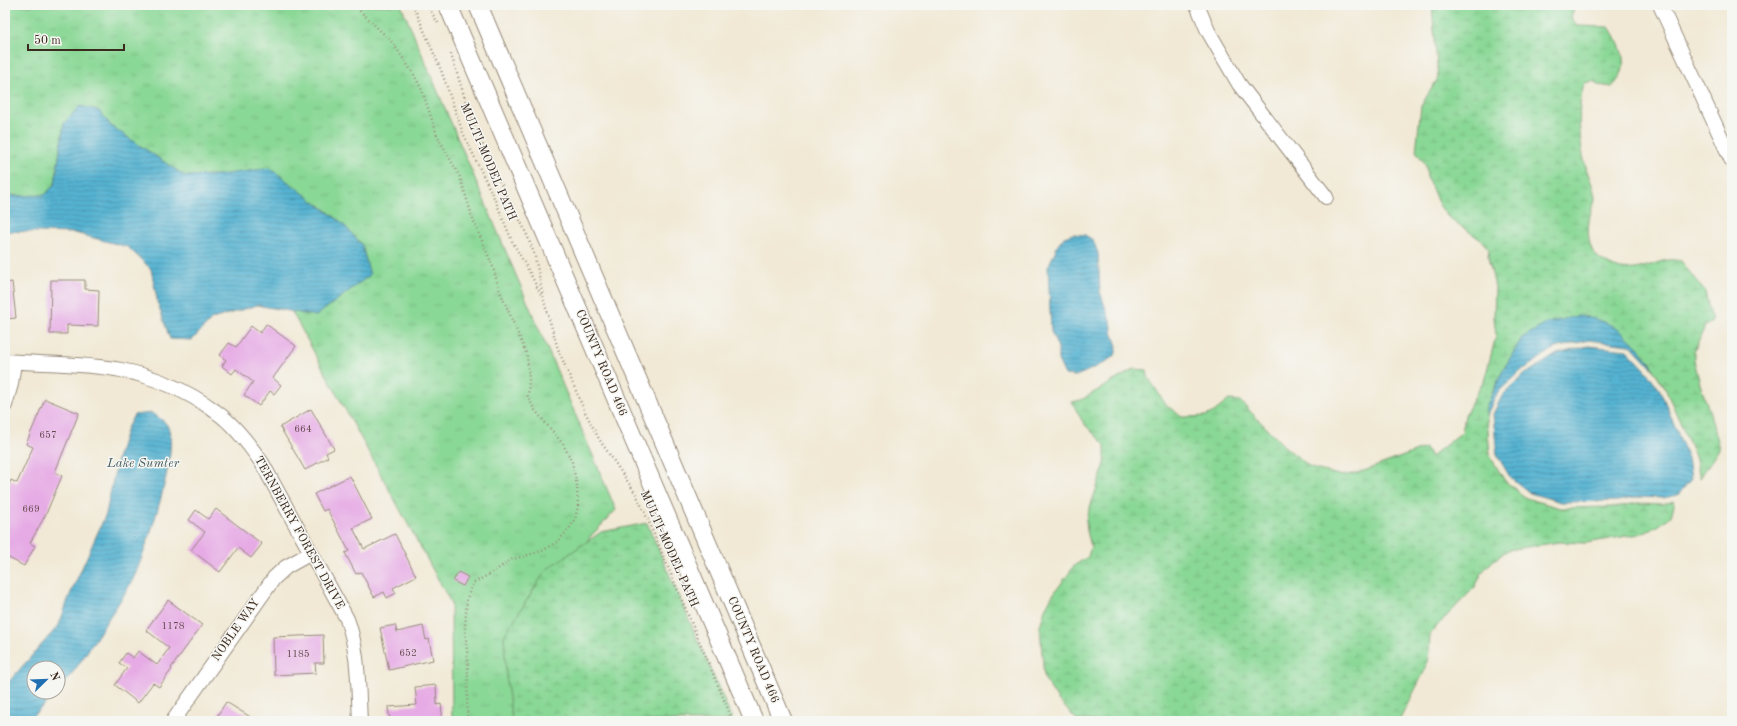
<svg xmlns="http://www.w3.org/2000/svg" width="1737" height="726" viewBox="0 0 1737 726" font-family="'Old Standard TT',serif">
	<style>
		.grass { fill: url(#grass-tufts); stroke: #62815a }
		.wetland { fill: url(#wetland-marsh); stroke: #62815a }
		.water { fill: url(#water-rules); stroke: #486e78 }
		.building { fill: #e6abe5 }
		.lines { fill: none; stroke-linecap: round; stroke-linejoin: round }
		.minor-casing { stroke: #968a7a; stroke-width: 16 }
		.major-casing { stroke: #968a7a; stroke-width: 20 }
		.path { stroke: #968a7a; stroke-width: 2.5; stroke-dasharray: 1 3; stroke-linecap: butt }
		.minor { stroke: #fff; stroke-width: 14 }
		.major { stroke: #fff; stroke-width: 18 }
		.labels { text-anchor: middle; dominant-baseline: central; stroke-width: 3; stroke-linejoin: round; paint-order: stroke }
		.number-label { font-size: 10px; fill: #664a50 }
		.street-label { font-size: 12px; fill: #3b2a1e; stroke: #f6f6f2 }
		.water-label { font-size: 13px; font-style: italic; fill: #445a5d; stroke: #f6f6f2 }
	</style>
	<defs>
		<pattern id="grass-tufts" width="24" height="20" patternUnits="userSpaceOnUse"><rect width="24" height="20" fill="#8ad896"/><path d="M3 7l-1-3M5 7V3M7 7l1-3M15 17l-1-3M17 17v-4M19 17l1-3" fill="none" stroke="#78ba81"/></pattern>
		<pattern id="wetland-marsh" width="20" height="14" patternUnits="userSpaceOnUse"><rect width="20" height="14" fill="#8ad896"/><path d="M1 5h8M5 5V1M11 12h8M15 12V8" fill="none" stroke="#78ba81"/></pattern>
		<pattern id="water-rules" width="6" height="5" patternUnits="userSpaceOnUse"><rect width="6" height="5" fill="#54b3d2"/><path d="M0 2.5h6" fill="none" stroke="#4792aa"/></pattern>
	</defs>
	<rect width="100%" height="100%" fill="#f6f6f2"/>
	<filter id="ink" filterUnits="userSpaceOnUse"><feTurbulence type="fractalNoise" baseFrequency=".025" numOctaves="2"/><feDisplacementMap in="SourceGraphic" scale="8" xChannelSelector="R" yChannelSelector="G"/><feConvolveMatrix kernelMatrix="1 2 1 2 8 2 1 2 1" color-interpolation-filters="sRGB"/></filter>
	<filter id="wash" filterUnits="userSpaceOnUse"><feTurbulence type="fractalNoise" baseFrequency=".012" numOctaves="4" result="noise"/><feDisplacementMap in="SourceGraphic" scale="16" xChannelSelector="R" yChannelSelector="G"/><feGaussianBlur stdDeviation="0.9" result="paint"/><feColorMatrix in="noise" values="0 0 0 0 0 0 0 0 0 0 0 0 0 0 0 0 0 1.4 0 .05"/><feComposite in="paint" operator="in"/></filter>
	<g filter="url(#wash)">
		<rect width="100%" height="100%" fill="#f1e9d5"/>
		<path class="grass" d="M5 5H401L616 510 590 537 562 587 585 721H452L451 603 291 310 316 316 369 275 362 245 341 222 320 205 219 175 185 176 111 126 98 110 64 123 55 184 45 195 14 196 5 194Z"/>
		<path class="wetland" d="M1432 5H1575L1571 17 1577 26 1609 27C1622 47 1632 67 1612 87L1599 85 1593 81 1585 83C1576 103 1579 145 1586 167 1588 176 1595 189 1595 199 1595 203 1592 207 1591 211 1588 222 1587 236 1591 247 1594 256 1602 261 1610 265 1629 275 1645 266 1663 261 1669 259 1675 260 1681 261L1705 292 1712 322 1705 326 1694 352V360L1700 384 1710 413 1719 449 1700 478 1695 456 1665 388 1654 370 1650 361 1631 341 1547 323 1522 338 1502 372 1486 407 1490 456 1505 481 1526 498 1560 508 1616 507 1637 503 1662 504 1675 501 1671 516 1658 526 1639 534 1586 543 1559 542 1508 550 1494 560 1483 571 1475 587 1437 626 1430 635 1429 652 1426 668 1399 721H1078L1058 700 1044 678 1040 626 1045 609 1052 596 1075 565 1088 557 1091 546 1087 531 1086 519 1105 464V445L1084 424 1072 402 1081 400 1134 369 1147 370 1148 377 1166 405 1178 414 1185 417 1206 416 1214 412 1229 400 1240 401 1284 446 1310 467 1318 470 1343 476 1361 472 1425 448 1428 451 1431 457 1462 432 1465 415 1485 378 1496 336 1494 317 1495 287 1488 257 1489 249 1481 240 1448 217 1439 205 1427 177 1426 165 1416 151 1421 106 1438 78Z
			M647 523 733 721H512L506 675 504 636 546 570 601 532Z"/>
		<path class="water" d="M80 106 98 110 111 126 185 176 219 175 270 168 341 222 362 245 370 275 316 316 257 305 212 319 192 340 170 339 158 304 151 269 128 247 75 233 5 231V194L14 196 45 195 55 184 64 123Z
			M1073 234 1085 235 1093 240 1098 253 1100 292 1112 326C1110 335 1120 344 1116 353 1113 360 1082 374 1075 376 1072 376 1068 375 1065 375L1058 360V348L1051 331 1048 267 1058 245 1064 237Z
			M1581 315C1592 319 1605 321 1614 327 1628 335 1648 356 1654 370L1632 346 1629 345 1589 340 1555 348 1521 371 1498 392 1488 412 1487 417 1486 407 1502 372 1522 338 1547 323Z
			M1588 346 1627 350 1645 369 1660 390 1669 412 1688 458 1691 479 1678 495 1663 498 1639 497 1617 501 1561 502 1530 493 1510 477 1497 455 1493 414 1502 396 1524 375 1557 354Z
			M152 413C156 417 164 420 167 425 182 447 145 554 133 579 126 592 118 604 110 616 94 641 78 668 58 691V668H34V692H57L28 721H5V686L59 625 69 597 106 514 118 456 127 428 134 415Z"/>
		<g id="blocks">
			<path class="building" d="M51 280H85V289L99 290 98 326 67 325V334H50Z
				M12 282 16 318 5 319V283Z
				M266 324 296 346 273 378 281 385 274 394 270 391 259 406 244 395 253 382 236 369 232 374 222 366 226 360 220 355 229 343 236 347 251 326 260 333Z
				M45 399 79 413 55 472 62 476 46 514 30 543 35 546 24 566 5 556V494L11 480 17 483 33 447 26 444Z
				M311 409 334 449 326 453 328 457 305 470 280 427Z
				M350 476 372 519 353 528 364 549 395 534 416 576 393 588 396 593 387 598 384 592 374 597 361 572 356 574 345 553 349 551 327 509 323 511 314 494Z
				M216 509 262 544 251 558 238 548 220 572 191 550 205 532 189 520 196 510 208 519Z
				M458 572 468 577 463 586 453 581Z
				M168 600 202 625 171 668 172 669 159 687 153 683 138 703 115 685 127 668 119 663 126 653 133 658 138 651 157 665 169 648 146 630Z
				M395 625 397 632 423 626 426 640 429 639 433 660 389 670 380 628Z
				M323 635 324 663H315L316 673 274 675 273 637Z
				M436 685 437 705 441 704 443 721H390L388 707 417 705 415 687Z
				M226 702 257 721H214Z"/>
		</g>
	</g>
	<g filter="url(#ink)">
		<use href="#blocks" fill-opacity="0" stroke="#968a7a" stroke-width="1"/>
		<g class="lines">
			<defs>
				<path id="minor" d="M1197 5 1208 31 1239 84 1326 197
					M1660 5 1732 161
					M5 361C43 364 84 363 121 370 153 376 188 391 215 411 234 424 249 444 262 463L347 619C359 652 358 686 360 721
					M5 405 11 384 14 362
					M173 721 274 578 286 567 311 553"/>
				<path id="major" d="M448 5 754 721
					M478 5 783 721"/>
			</defs>
			<use href="#minor" class="minor-casing"/>
			<use href="#major" class="major-casing"/>
			<path class="path" d="M354 5 392 42 413 73 422 90 437 135 460 177 473 219 493 267 499 289 527 355 529 380 528 396 534 409 563 444 572 462 577 486 578 506 575 519 569 529 557 542 542 551 510 560 492 573 473 583 467 598 465 628 468 661 467 721
				M413 5 441 70 463 133 496 202 512 241 530 273 542 297
				M427 5 438 23
				M451 54 467 105 481 141 500 182 525 230 535 256 544 301 558 349 585 412 599 439 636 494 648 520 733 721"/>
			<use href="#minor" class="minor"/>
			<use href="#major" class="major"/>
		</g>
	</g>
	<g class="labels">
		<g class="number-label">
			<text x="303" y="429">664</text>
			<text x="48" y="435">657</text>
			<text x="31" y="509">669</text>
			<text x="173" y="626">1178</text>
			<text x="408" y="653">652</text>
			<text x="298" y="654">1185</text>
		</g>
		<g class="street-label">
			<text transform="translate(488 162) rotate(67)">MULTI-MODEL PATH</text>
			<text transform="translate(601 363) rotate(67)">COUNTY ROAD 466</text>
			<text transform="translate(299 533) rotate(61)">TERNBERRY FOREST DRIVE</text>
			<text transform="translate(669 549) rotate(66)">MULTI-MODEL PATH</text>
			<text transform="translate(236 630) rotate(-55)">NOBLE WAY</text>
			<text transform="translate(753 650) rotate(67)">COUNTY ROAD 466</text>
		</g>
		<g class="water-label">
			<text x="143" y="463">Lake Sumter</text>
		</g>
	</g>
	<rect width="1737" height="726" fill="none" stroke="#f6f6f2" stroke-width="20"/>
	<g transform="translate(46 680) rotate(67)"><circle r="19" fill="#f6f6f2" stroke="#aba49d"/>
	<path d="M0-3L7 15L0 10L-7 15Z" fill="#1f6fb2"/>
	<text y="-6" font-size="11" font-weight="bold" text-anchor="middle" fill="#3b2a1e">N</text>
	</g>
	<path d="M28 44v6h96v-6" fill="none" stroke="#3b2a1e" stroke-width="2"/>
	<text x="34" y="44" font-size="12" fill="#3b2a1e" stroke="#f6f6f2" stroke-width="3" paint-order="stroke">50 m</text>
</svg>
